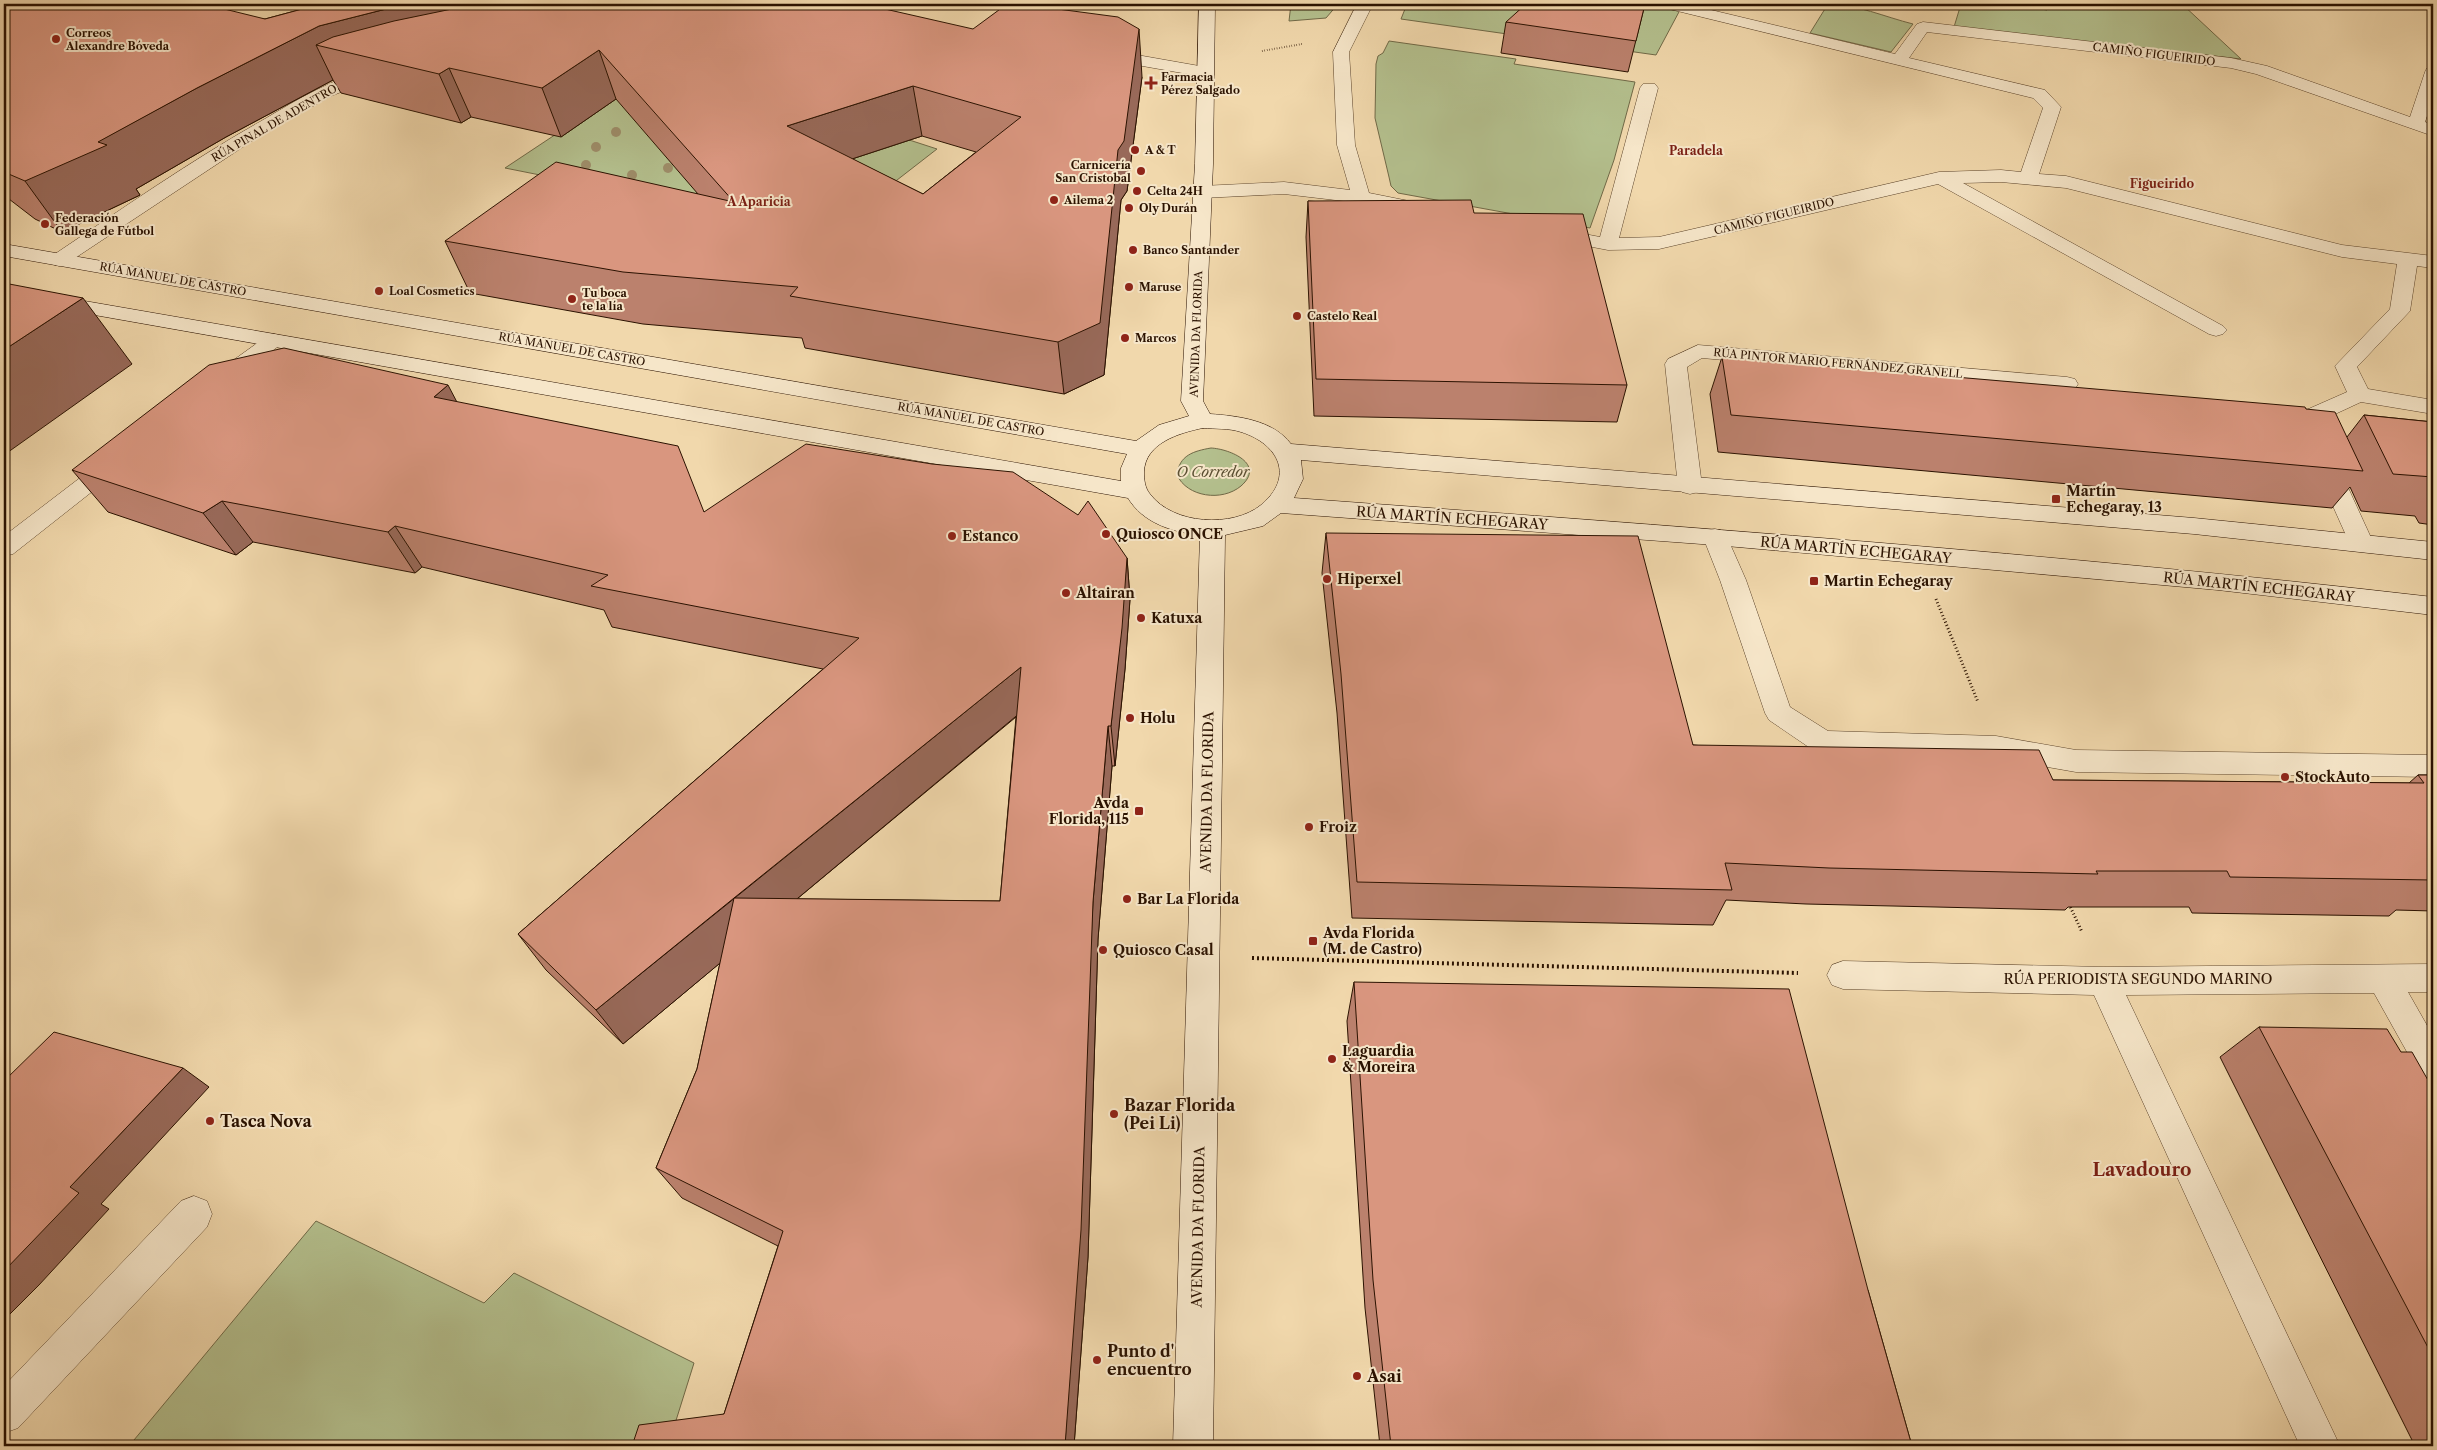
<svg xmlns="http://www.w3.org/2000/svg" width="2437" height="1450" viewBox="0 0 2437 1450" font-family="'Libre Caslon Text',serif">
	<style>
		.green { fill: #b4c08e; stroke: #706947 }
		.lines { fill: none; stroke-linecap: round; stroke-linejoin: round }
		.minor-casing { stroke: #5c442b; stroke-width: 1 }
		.secondary-casing { stroke: #2b1200; stroke-width: 1 }
		.path-far2 { stroke: #2b1200; stroke-width: 2; stroke-dasharray: 0.5 2; stroke-linecap: butt }
		.path-far1 { stroke: #2b1200; stroke-width: 3; stroke-dasharray: 1 2.5; stroke-linecap: butt }
		.path { stroke: #2b1200; stroke-width: 4; stroke-dasharray: 2 3; stroke-linecap: butt }
		.minor { fill: #f6e6c9; fill-rule: evenodd }
		.secondary { fill: #f6e6c9; fill-rule: evenodd }
		.tree { fill: #9e8d69 }
		.wall { fill: #bb816d; stroke: #2b1200; fill-rule: evenodd }
		.shaded-wall { fill: #986959; stroke: #2b1200 }
		.building { fill: #d9967f; stroke: #2b1200; fill-rule: evenodd }
		.poi-dot { fill: #8f2418; stroke: #f6e6c9; stroke-width: 2 }
		.labels { text-anchor: middle; dominant-baseline: central; stroke-width: 4; stroke-linejoin: round; paint-order: stroke }
		.far-poi-label { font-size: 11px; font-weight: bold; fill: #2b1200; stroke: #f6e6c9; text-anchor: start }
		.far-street-label { font-size: 11px; fill: #2b1200; stroke: #f6e6c9 }
		.far-neighbourhood-label { font-size: 12px; font-weight: bold; fill: #7a1f14; stroke: #f6e6c9 }
		.park-label { font-size: 14px; font-style: italic; fill: #5b4f32; stroke: #f6e6c9 }
		.poi-label { font-size: 14px; font-weight: bold; fill: #2b1200; stroke: #f6e6c9; text-anchor: start }
		.street-label { font-size: 14px; fill: #2b1200; stroke: #f6e6c9 }
		.near-poi-label { font-size: 16px; font-weight: bold; fill: #2b1200; stroke: #f6e6c9; text-anchor: start }
		.near-neighbourhood-label { font-size: 18px; font-weight: bold; fill: #7a1f14; stroke: #f6e6c9 }
	</style>
	<rect width="100%" height="100%" fill="#f1d8ac"/>
	<filter id="stains"><feTurbulence type="fractalNoise" baseFrequency=".004" numOctaves="4"/><feColorMatrix values="0 0 0 0 .2 0 0 0 0 .09 0 0 0 0 .02 0 0 0 .5 -.17"/></filter>
	<radialGradient id="worn" r=".72"><stop offset=".6" stop-color="#630" stop-opacity="0"/><stop offset="1" stop-color="#630" stop-opacity=".3"/></radialGradient>
	<path class="green" d="M752 4 654 142 661 150 897 136 937 149 861 208 765 220 505 168Z
		M1291 4H1338L1326 18 1289 21Z
		M1407 4H1655L1680 10 1656 55 1401 19Z
		M1828 4C1856 4 1885 17 1913 24L1891 52 1810 33Z
		M1961 4H2012L2047 10 2046 4H2182L2241 59 1954 27Z
		M1389 41 1516 59 1514 64 1635 82 1614 160 1590 228 1398 193 1391 186 1389 177 1375 118 1376 64 1378 56 1383 53Z
		M1211 448C1230 449 1266 464 1241 486 1222 502 1187 497 1177 475 1179 455 1194 451 1211 448Z
		M316 1221 484 1303 514 1273 694 1363 668 1446H129Z"/>
	<g class="lines">
		<defs>
			<path id="minor" d="M1357 4H1373L1349 52 1355 145 1369 193 1424 204 1427 208 1424 212 1417 214 1361 203 1284 194 1202 198 1195 196 1193 192 1195 188 1202 186 1284 182 1350 190 1337 145 1333 52Z
				M1659 4H1686L1895 54 1917 24 1923 22 2231 58 2267 66 2410 117 2425 72 2427 68 2433 67V98L2425 122 2433 125V136L2256 74 2231 68 1927 32 1909 58 2045 90 2061 107 2039 174 2066 176 2342 245 2433 256V268L2417 266 2410 311 2357 367 2368 389 2433 400V414L2361 402 2318 422 2373 542 2370 548 2361 550 2352 548 2349 542 2294 419 2297 414 2347 392 2335 366 2390 309 2397 264 2342 257 2066 188 2001 182 1963 183 2223 326 2227 330 2223 334 2216 336 2209 334 1938 184 1659 249 1608 250 1546 238 1543 234 1546 230 1553 228 1600 237 1640 88 1643 84H1655L1658 88 1619 238 1659 237 1939 172 2001 170 2021 172 2043 108 2033 98 1661 7Z
				M1103 49 1205 67 1211 68 1213 72 1211 76 1205 77 1097 58 1095 54 1097 50Z
				M373 68 379 69 381 73 379 77 331 96 258 137 66 264 59 266 52 264 49 260 52 256C122 209 190 161 263 120 298 99 334 78 373 68Z
				M274 334 281 336 285 340 281 344 233 382 225 384 217 382 214 377 217 372 267 336Z
				M1698 345 2067 377 2075 379 2078 384 2075 389 2067 391 1702 358 1687 367 1702 486 1698 492 1690 494 1682 492 1678 486 1665 364 1668 359Z
				M114 455 122 458 126 463 122 468 13 554 4 556V536L106 458Z
				M1715 529 1724 531 1727 537 1746 580 1790 707 1828 731 1996 736 2076 750 2433 755V777L2076 772 1996 758 1823 753 1813 750 1769 720 1765 713 1720 580 1703 537 1706 531Z
				M1843 961 2103 967 2433 964V992H2408L2433 1036V1081L2421 1077 2374 993 2126 995 2340 1446H2300L2094 995 1843 989 1832 985 1827 975 1832 965Z
				M194 1196 207 1201 212 1214 207 1227 18 1428 4 1433V1386L181 1201Z"/>
			<path id="secondary" d="M1199 4H1215L1213 164 1203 401 1210 414C1238 416 1273 420 1291 444L2194 518 2433 542V560L2194 534 1301 460 1303 479 1294 498C1674 526 2054 553 2433 597V615L2218 590 1715 545 1281 513 1263 526 1225 535 1213 1446H1173L1200 535C1172 532 1143 523 1128 498L4 299V287L1121 481V468L1127 454 4 256V244L1136 441 1159 425 1189 416 1181 401 1195 164ZM1203 428C1215 429 1229 428 1241 432 1279 444 1295 477 1261 505 1233 528 1173 525 1150 494 1145 488 1144 480 1144 472 1145 443 1179 433 1203 428Z"/>
		</defs>
		<use href="#minor" class="minor-casing"/>
		<use href="#secondary" class="secondary-casing"/>
		<path class="path-far2" d="M1262 51 1302 44"/>
		<path class="path-far1" d="M1936 599 1978 702
			M2069 904 2082 932"/>
		<path class="path" d="M1252 958 1798 973"/>
		<use href="#minor" class="minor"/>
		<use href="#secondary" class="secondary"/>
	</g>
	<g class="tree">
		<circle cx="616" cy="132" r="5"/>
		<circle cx="596" cy="147" r="5"/>
		<circle cx="586" cy="165" r="5"/>
		<circle cx="668" cy="168" r="5"/>
		<circle cx="632" cy="175" r="5"/>
	</g>
	<path class="wall" d="M321 4H871V6L1142 77 1127 191 1121 200 1104 375 1064 394 805 348 802 338 643 324 470 293 445 241 698 194 616 99 561 137 471 117 461 123 341 93 333 80 226 137 136 189 140 195 138 196 62 232 35 219 9 199 4 193V8L265 19ZM922 136 976 152 923 194 852 159Z
		M1645 4 1628 72 1501 53 1506 22Z
		M1308 201 1474 213 1627 385 1617 422 1314 416 1306 237Z
		M1722 357 2306 409 2347 437 2364 415 2433 422V525L2419 523 2415 516 2361 511 2350 487 2332 508 1718 452 1710 394Z
		M456 402 704 512 1127 558 1130 599 1125 669 1115 766H1112L1098 939 1088 1257 1074 1446H632L724 1414 778 1246 682 1198 656 1168 697 1069 720 963 623 1044 546 970 518 934 823 669 612 627 604 610 422 567 415 573 253 542 236 555 108 512 72 470ZM1016 717 1000 901 797 899Z
		M1326 533 1693 745 2053 780 2409 783 2418 775H2433V911L2396 910 2389 916 2192 913 2189 907H2068L2065 910 1806 904 1726 900 1713 925 1352 918 1337 713 1322 573Z
		M1354 982 1868 1290 1912 1446H1380L1365 1308 1347 1021Z
		M2259 1027 2401 1052 2433 1089V1446H2415L2220 1057Z"/>
	<path class="shaded-wall" d="M412 4H571L316 45 333 80 226 137 136 189 140 195 138 196 62 232 25 181 197 88 319 26 390 8Z
		M581 4H669L599 43Z
		M1139 29 1142 77 1127 191 1121 200 1104 375 1064 394 1058 342Z
		M599 50 616 99 561 137 542 88Z
		M449 68 471 117 461 123 439 74Z
		M913 86 922 136 800 176 787 126Z
		M83 298 132 364 4 455V350Z
		M448 385 470 427 434 397Z
		M222 501 253 542 236 555 203 513Z
		M395 526 422 567 415 573 388 532Z
		M1127 558 1130 599 1125 669 1115 766 1111 726Z
		M1021 667 1027 707 623 1044 596 1010Z
		M1108 726 1112 766 1098 939 1088 1257 1074 1446H1065L1093 902Z
		M183 1068 209 1087 101 1204 109 1209 39 1285 4 1320V1271L70 1187Z"/>
	<path class="building" d="M13 4H204L265 19 321 4H412L390 8 319 26 197 88 98 142 107 145 105 146 25 181 4 172V8Z
		M476 4H582L597 5 599 4H863L973 29 1007 4H1020L1118 17 1139 29 1124 141 1118 150 1100 323 1058 342 790 296 798 287 623 272 445 241 556 162 734 202 599 50 542 88 449 68 439 74 316 45 333 37 394 21ZM913 86 1021 117 923 194 787 126Z
		M1526 4H1645L1636 41 1506 22Z
		M1471 200 1474 213 1583 214 1627 385 1316 379 1308 201Z
		M4 283 83 298 4 350Z
		M284 348 448 385 434 397 678 446 704 512 806 444 932 464 1013 472 1078 515 1088 501 1127 558 1122 628 1111 726H1108L1093 902 1081 1230 1065 1446H632L639 1425 724 1414 783 1231 656 1168 697 1069 734 898 596 1010 518 934 859 638 591 586 608 575 395 526 388 532 222 501 203 513 72 470 209 365ZM1021 667 1000 901 734 898Z
		M1722 357 2305 407 2306 409 2335 412 2363 471 1731 415Z
		M2364 415 2433 422V477L2393 474Z
		M1326 533 1638 536 1693 745 2039 750 2053 780 2424 783 2418 775H2433V874H2431L2433 877V880L2230 877 2227 871H2096L2098 874 1829 868 1725 863 1732 890 1357 882 1341 674Z
		M1354 982 1789 989 1868 1290 1912 1446H1391L1373 1280Z
		M2259 1027 2387 1029 2401 1052H2412L2433 1089V1357Z
		M54 1032 183 1068 70 1187 79 1193 4 1271V1081Z"/>
	<g class="poi-dot">
		<circle cx="56" cy="39" r="5"/>
		<path d="M1148.5 75.5h5v5h5v5h-5v5h-5v-5h-5v-5h5z"/>
		<circle cx="1135" cy="150" r="5"/>
		<circle cx="1141" cy="171" r="5"/>
		<circle cx="1137" cy="191" r="5"/>
		<circle cx="1054" cy="200" r="5"/>
		<circle cx="1129" cy="208" r="5"/>
		<circle cx="45" cy="224" r="5"/>
		<circle cx="1133" cy="250" r="5"/>
		<circle cx="1129" cy="287" r="5"/>
		<circle cx="379" cy="291" r="5"/>
		<circle cx="572" cy="299" r="5"/>
		<circle cx="1297" cy="316" r="5"/>
		<circle cx="1125" cy="338" r="5"/>
		<rect x="2051" y="494" width="10" height="10" rx="2.5"/>
		<circle cx="1106" cy="534" r="5"/>
		<circle cx="952" cy="536" r="5"/>
		<circle cx="1327" cy="579" r="5"/>
		<rect x="1809" y="576" width="10" height="10" rx="2.5"/>
		<circle cx="1066" cy="593" r="5"/>
		<circle cx="1141" cy="618" r="5"/>
		<circle cx="1130" cy="718" r="5"/>
		<circle cx="2285" cy="777" r="5"/>
		<rect x="1134" y="806" width="10" height="10" rx="2.5"/>
		<circle cx="1309" cy="827" r="5"/>
		<circle cx="1127" cy="899" r="5"/>
		<rect x="1308" y="936" width="10" height="10" rx="2.5"/>
		<circle cx="1103" cy="950" r="5"/>
		<circle cx="1332" cy="1059" r="5"/>
		<circle cx="1114" cy="1114" r="5"/>
		<circle cx="210" cy="1121" r="5"/>
		<circle cx="1097" cy="1360" r="5"/>
		<circle cx="1357" cy="1376" r="5"/>
	</g>
	<g class="labels">
		<g class="far-poi-label">
			<text x="66" y="33">Correos<tspan x="66" dy="13">Alexandre Bóveda</tspan></text>
			<text x="1161" y="77">Farmacia<tspan x="1161" dy="13">Pérez Salgado</tspan></text>
			<text x="1145" y="150">A &amp; T</text>
			<text x="1131" y="165" text-anchor="end">Carnicería<tspan x="1131" dy="13">San Cristobal</tspan></text>
			<text x="1147" y="191">Celta 24H</text>
			<text x="1064" y="200">Ailema 2</text>
			<text x="1139" y="208">Oly Durán</text>
			<text x="55" y="218">Federación<tspan x="55" dy="13">Gallega de Fútbol</tspan></text>
			<text x="1143" y="250">Banco Santander</text>
			<text x="1139" y="287">Maruse</text>
			<text x="389" y="291">Loal Cosmetics</text>
			<text x="582" y="293">Tu boca<tspan x="582" dy="13">te la lía</tspan></text>
			<text x="1307" y="316">Castelo Real</text>
			<text x="1135" y="338">Marcos</text>
		</g>
		<g class="far-street-label">
			<text transform="translate(2154 54) rotate(7)">CAMIÑO FIGUEIRIDO</text>
			<text transform="translate(274 123) rotate(-30)">RÚA PINAL DE ADENTRO</text>
			<text transform="translate(1774 216) rotate(-14)">CAMIÑO FIGUEIRIDO</text>
			<text transform="translate(173 279) rotate(10)">RÚA MANUEL DE CASTRO</text>
			<text transform="translate(1196 334) rotate(-88)">AVENIDA DA FLORIDA</text>
			<text transform="translate(572 349) rotate(10)">RÚA MANUEL DE CASTRO</text>
			<text transform="translate(1838 363) rotate(5)">RÚA PINTOR MARIO FERNÁNDEZ GRANELL</text>
			<text transform="translate(971 419) rotate(10)">RÚA MANUEL DE CASTRO</text>
		</g>
		<g class="far-neighbourhood-label">
			<text x="1696" y="150">Paradela</text>
			<text x="2162" y="183">Figueirido</text>
			<text x="759" y="201">A Aparicia</text>
		</g>
		<g class="park-label">
			<text x="1213" y="472">O Corredor</text>
		</g>
		<g class="poi-label">
			<text x="2066" y="491">Martín<tspan x="2066" dy="16">Echegaray, 13</tspan></text>
			<text x="1116" y="534">Quiosco ONCE</text>
			<text x="962" y="536">Estanco</text>
			<text x="1337" y="579">Hiperxel</text>
			<text x="1824" y="581">Martin Echegaray</text>
			<text x="1076" y="593">Altairan</text>
			<text x="1151" y="618">Katuxa</text>
			<text x="1140" y="718">Holu</text>
			<text x="2295" y="777">StockAuto</text>
			<text x="1129" y="803" text-anchor="end">Avda<tspan x="1129" dy="16">Florida, 115</tspan></text>
			<text x="1319" y="827">Froiz</text>
			<text x="1137" y="899">Bar La Florida</text>
			<text x="1323" y="933">Avda Florida<tspan x="1323" dy="16">(M. de Castro)</tspan></text>
			<text x="1113" y="950">Quiosco Casal</text>
			<text x="1342" y="1051">Laguardia<tspan x="1342" dy="16">&amp; Moreira</tspan></text>
		</g>
		<g class="street-label">
			<text transform="translate(1452 518) rotate(4)">RÚA MARTÍN ECHEGARAY</text>
			<text transform="translate(1856 550) rotate(5)">RÚA MARTÍN ECHEGARAY</text>
			<text transform="translate(2259 587) rotate(6)">RÚA MARTÍN ECHEGARAY</text>
			<text transform="translate(1207 792) rotate(-89)">AVENIDA DA FLORIDA</text>
			<text x="2138" y="979">RÚA PERIODISTA SEGUNDO MARINO</text>
			<text transform="translate(1198 1227) rotate(-89)">AVENIDA DA FLORIDA</text>
		</g>
		<g class="near-poi-label">
			<text x="1124" y="1105">Bazar Florida<tspan x="1124" dy="18">(Pei Li)</tspan></text>
			<text x="220" y="1121">Tasca Nova</text>
			<text x="1107" y="1351">Punto d'<tspan x="1107" dy="18">encuentro</tspan></text>
			<text x="1367" y="1376">Asai</text>
		</g>
		<g class="near-neighbourhood-label">
			<text x="2142" y="1170">Lavadouro</text>
		</g>
	</g>
	<rect width="2437" height="1450" fill="none" stroke="#f1d8ac" stroke-width="20"/>
	<rect x="5" y="5" width="2427" height="1440" fill="none" stroke="#2b1200" stroke-width="2.5"/>
	<rect x="10" y="10" width="2417" height="1430" fill="none" stroke="#2b1200"/>
	<rect width="100%" height="100%" filter="url(#stains)"/>
	<rect width="100%" height="100%" fill="url(#worn)"/>
</svg>
